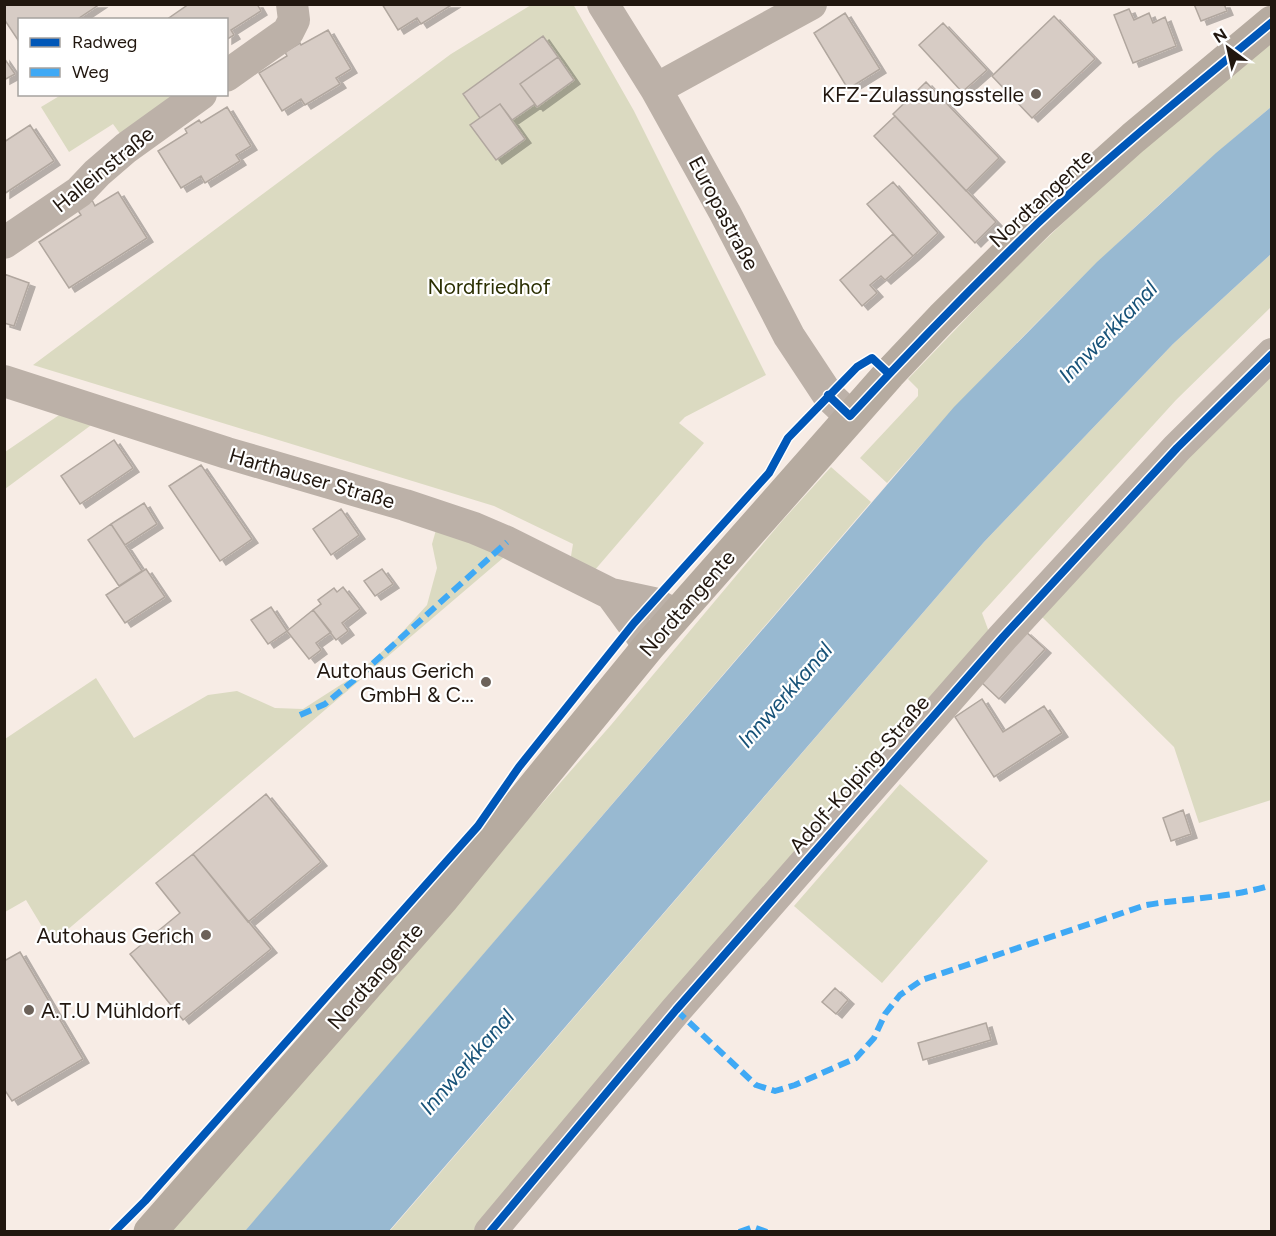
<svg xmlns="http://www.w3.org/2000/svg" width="1276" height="1236" viewBox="0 0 1276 1236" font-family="Figtree,sans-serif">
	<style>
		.green { fill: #dbdac1 }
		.water { fill: #98b9d1 }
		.building { fill: #d7ccc5; stroke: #b1a79f; stroke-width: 1.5; filter: url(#shadow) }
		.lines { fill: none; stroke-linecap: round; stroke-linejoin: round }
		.minor { stroke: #bcb1a8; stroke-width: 32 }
		.major { stroke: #b6aba0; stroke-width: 33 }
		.quiet { stroke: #3fa9f5; stroke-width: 6; stroke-dasharray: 12 6; stroke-linecap: butt }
		.cycleway-casing { stroke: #fff; stroke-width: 11 }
		.cycleway { stroke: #0057b8; stroke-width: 8 }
		.poi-dot { fill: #6c625a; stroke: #fff; stroke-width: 2 }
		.labels { text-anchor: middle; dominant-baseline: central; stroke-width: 4.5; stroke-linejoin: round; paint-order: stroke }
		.poi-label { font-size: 21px; fill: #21170f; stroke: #fff; text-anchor: end }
		.street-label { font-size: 21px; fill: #21170f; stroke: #fff }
		.park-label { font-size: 21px; fill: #2b2f02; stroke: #fff }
		.water-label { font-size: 22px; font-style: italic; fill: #175278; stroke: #fff }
	</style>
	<defs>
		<filter id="shadow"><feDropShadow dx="6" dy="4" stdDeviation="0" flood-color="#0004"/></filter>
	</defs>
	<rect width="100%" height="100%" fill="#f7ece5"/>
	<path class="green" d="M573 4 634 111 766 375 685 417 679 423 704 443 594 571 570 562 573 544 494 506 33 365 451 54 531 5Z
		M1271 39V107C1133 222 1006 348 887 483L860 458 918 396V389L908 379 1003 280 1109 179Z
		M183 94 121 135 113 124 69 152 41 107 61 95Z
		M1271 254V307L1176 400 982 613 989 632 799 850 475 1231 389 1232 984 542 1173 344Z
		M1271 377V800L1199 823 1174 747 1040 615 1201 444Z
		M65 411 98 420 5 489V452Z
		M831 467 871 502 278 1194 245 1231 166 1232 611 725 782 521Z
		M438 523 510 552 52 943 26 900 5 912V739L96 678 134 738 208 695 237 691 275 708 303 709 356 675 396 639 427 605 437 568 432 544Z
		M900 784 988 861 882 983 794 906Z"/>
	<path class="water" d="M1271 107V254L1173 344 984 542 389 1231H245L954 407 1097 262 1216 153Z"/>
	<path class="building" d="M6 4H100L76 20H20V43L4 19V6Z
		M189 4H257L261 11 231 30 234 35 226 40V20H166Z
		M382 4H453L421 24 417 18 398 30Z
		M1194 4H1224L1227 11 1201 21Z
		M1129 9 1134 20 1149 13 1153 23 1165 17 1176 46 1133 63 1114 15Z
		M845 13 880 69 848 89 814 33Z
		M1054 16 1095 59 1032 118 992 76Z
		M943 23 987 70 962 92 919 45Z
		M328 30 351 69 336 78 340 84 305 105 301 99 282 111 259 73 287 56 285 52 300 43 301 45Z
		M543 36 558 57 520 84 535 104 512 120 500 104 480 118 463 94Z
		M558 57 574 80 537 107 520 84Z
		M4 58 15 74 4 80Z
		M926 82 999 158 966 191 893 114Z
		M500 104 525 139 496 160 470 125Z
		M227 107 251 146 236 155 240 161 205 183 201 176 181 188 158 151 187 133 185 129 199 120 201 123Z
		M895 116 996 222 975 243 874 136Z
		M30 125 54 161 4 194V142Z
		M893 182 938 233 913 256 867 204Z
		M118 192 147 238 69 288 39 242 81 215 77 209 92 200 95 206Z
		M893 234 913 256 885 280 881 276 870 285 877 293 862 306 840 280Z
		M4 274 29 283 14 326 4 323Z
		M114 440 133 468 80 504 61 476Z
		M201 465 252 539 220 561 169 486Z
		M144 503 157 524 125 545 111 524Z
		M341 509 359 535 331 555 313 529Z
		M111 524 142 571 119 586 88 540Z
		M146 569 165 597 125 623 106 595Z
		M382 569 393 584 375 596 364 581Z
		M343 587 360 609 342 623 348 631 336 640 313 610 321 604 318 600 334 588 337 592Z
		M271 607 287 631 268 644 251 620Z
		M313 610 331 632 316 643 321 650 309 659 287 631Z
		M1025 631 1045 649 999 699 980 681Z
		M982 699 1003 732 1044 706 1062 733 994 777 955 717Z
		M266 794 321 862 248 922 193 854Z
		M1183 810 1191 834 1171 841 1163 818Z
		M193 854 271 949 183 1020 130 954 180 913 156 883Z
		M20 952 83 1059 12 1101 4 1089V961Z
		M835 988 848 1000 836 1014 822 1002Z
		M986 1023 991 1040 923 1060 918 1043Z"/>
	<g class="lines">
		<path class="minor" d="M603 4 656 89 725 213 789 336 828 395 850 416
			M226 76 288 32 294 20 292 4
			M656 89 811 4
			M4 243 79 192 97 173 126 148 201 94
			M4 381 227 453 405 505 474 528 507 542 611 594 653 603 676 615
			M611 594 649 646
			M490 1232 676 1010 1003 637 1177 448 1272 354"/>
		<path class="major" d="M150 1232 443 898 649 646 889 374 942 318 1038 223 1133 138 1272 22"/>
		<path class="quiet" d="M300 715 325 704 359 676 507 542
			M676 1010 756 1085 775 1091 795 1085 856 1058 874 1038 885 1014 900 995 922 980 1146 905C1188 898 1230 898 1272 885
			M739 1232 753 1227 767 1232"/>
		<defs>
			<path id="cycleway" d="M828 395 850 416C911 350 973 286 1037 224 1112 153 1193 88 1272 22
				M114 1232 145 1201 478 826 519 767 634 623 769 473 788 438 857 367 872 358 889 374
				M490 1232 676 1010 1003 637 1177 448 1272 354"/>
		</defs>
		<use href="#cycleway" class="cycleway-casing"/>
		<use href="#cycleway" class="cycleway"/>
	</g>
	<g class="poi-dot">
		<circle cx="1036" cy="94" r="6"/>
		<circle cx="486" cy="682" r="6"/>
		<circle cx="206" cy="935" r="6"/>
		<circle cx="29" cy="1010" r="6"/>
	</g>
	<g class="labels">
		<g class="poi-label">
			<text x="1024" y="94">KFZ-Zulassungsstelle</text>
			<text x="474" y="670">Autohaus Gerich<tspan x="474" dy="24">GmbH &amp; C...</tspan></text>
			<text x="194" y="935">Autohaus Gerich</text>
			<text x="41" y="1010" text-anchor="start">A.T.U Mühldorf</text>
		</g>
		<g class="street-label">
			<text transform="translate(103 169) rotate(-39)">Halleinstraße</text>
			<text transform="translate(1041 198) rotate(-43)">Nordtangente</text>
			<text transform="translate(724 213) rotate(62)">Europastraße</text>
			<text transform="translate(312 478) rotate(16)">Harthauser Straße</text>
			<text transform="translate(687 603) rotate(-49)">Nordtangente</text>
			<text transform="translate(859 774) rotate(-49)">Adolf-Kolping-Straße</text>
			<text transform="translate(375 976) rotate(-49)">Nordtangente</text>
		</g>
		<g class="park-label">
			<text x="489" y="286">Nordfriedhof</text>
		</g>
		<g class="water-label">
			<text transform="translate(1108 332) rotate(-46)">Innwerkkanal</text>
			<text transform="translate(785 695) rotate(-49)">Innwerkkanal</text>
			<text transform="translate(467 1062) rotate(-49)">Innwerkkanal</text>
		</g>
	</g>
	<rect width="1276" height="1236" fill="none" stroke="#21170f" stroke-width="12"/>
	<rect x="18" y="18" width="210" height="78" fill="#ffffff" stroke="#a6a29f" stroke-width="1.5"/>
	<rect x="30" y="38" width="30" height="9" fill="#0057b8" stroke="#a6a29f" stroke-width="1.5"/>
	<text x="72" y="48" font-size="18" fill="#21170f">Radweg</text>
	<rect x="30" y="68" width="30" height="9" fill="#3fa9f5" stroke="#a6a29f" stroke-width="1.5"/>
	<text x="72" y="78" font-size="18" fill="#21170f">Weg</text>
	<g transform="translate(1228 48) rotate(327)" stroke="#ffffff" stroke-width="4.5" paint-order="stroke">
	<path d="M0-4.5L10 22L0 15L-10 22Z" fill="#21170f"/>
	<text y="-9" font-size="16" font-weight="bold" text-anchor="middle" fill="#21170f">N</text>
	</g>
</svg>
